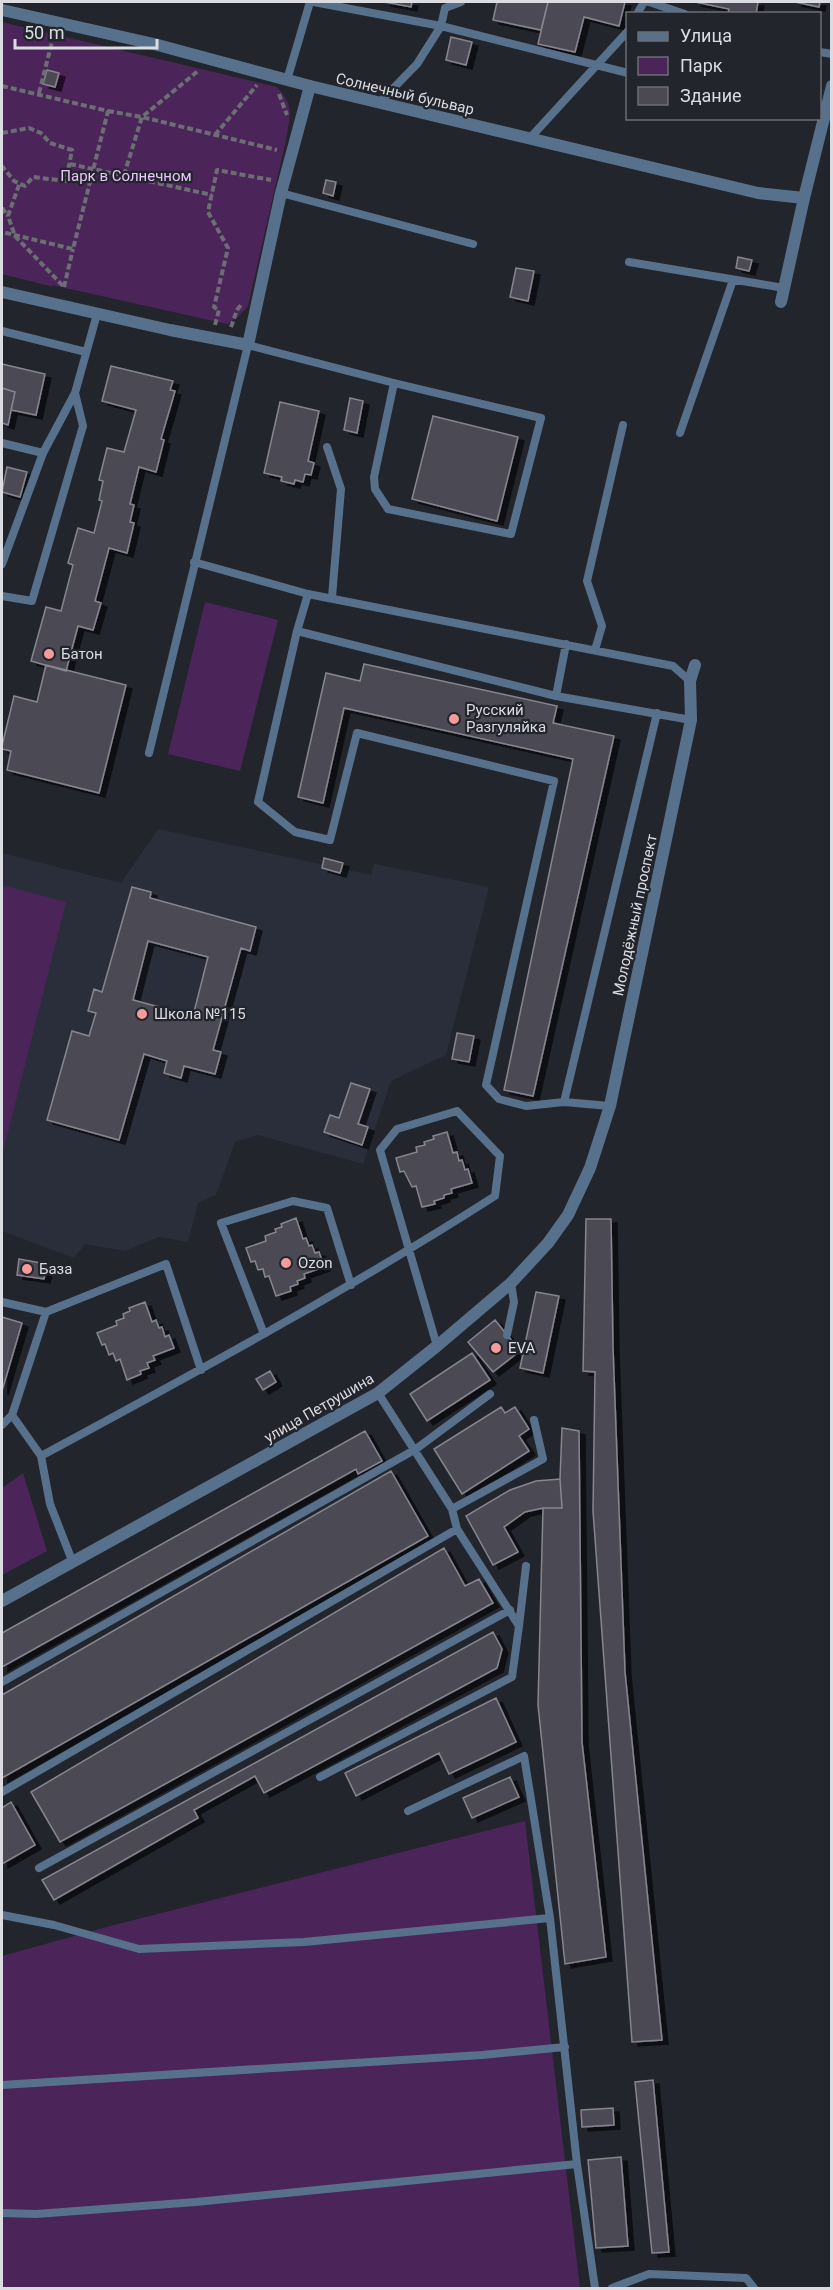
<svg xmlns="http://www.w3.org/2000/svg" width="833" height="2290" viewBox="0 0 833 2290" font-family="Roboto,sans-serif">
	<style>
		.built { fill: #2a2e3b }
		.green { fill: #4b245a }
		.building { fill: #4b4a52; stroke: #87858f; stroke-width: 1.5; fill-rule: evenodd; filter: url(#shadow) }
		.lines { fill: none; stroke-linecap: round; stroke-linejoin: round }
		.path { stroke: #6c6e74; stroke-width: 4; stroke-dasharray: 6 3; stroke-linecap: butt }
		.service { stroke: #57718d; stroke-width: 8 }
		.minor { stroke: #57718d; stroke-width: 12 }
		.tertiary { stroke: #57718d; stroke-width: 12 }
		.poi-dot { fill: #f59b9a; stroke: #22252c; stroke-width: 2 }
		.labels { text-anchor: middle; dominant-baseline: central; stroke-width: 4.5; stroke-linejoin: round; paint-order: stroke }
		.street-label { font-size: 15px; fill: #dbdce1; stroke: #22252c }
		.park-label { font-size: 15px; fill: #ebc3fd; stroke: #22252c }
		.poi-label { font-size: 15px; fill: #dbdce1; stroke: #22252c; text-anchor: start }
	</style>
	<defs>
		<filter id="shadow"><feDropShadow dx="6" dy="4" stdDeviation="0" flood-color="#0009"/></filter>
	</defs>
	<rect width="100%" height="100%" fill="#22252c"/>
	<path class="built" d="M158 829 371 875 374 864 489 887 446 1055 391 1081 363 1164 258 1135 235 1142 216 1195 198 1203 188 1242 159 1237 125 1251 85 1244 74 1258 2 1231V853L121 883Z"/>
	<path class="green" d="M2 22 277 87C295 107 290 115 286 140L248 306 239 316 227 324 52 285 54 287 2 274Z
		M205 602 278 620 240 771 168 754Z
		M2 885 66 902 2 1156Z
		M23 1473 47 1551 2 1575V1488Z
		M525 1821 580 2288H2V1956L114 1925Z"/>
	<path class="building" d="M384 2H412L411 7Z
		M497 2H548L541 30 493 20Z
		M548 2H625L619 26 584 17 575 52 538 44Z
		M695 2H758L756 14H728L729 9Z
		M795 2H820L819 7Z
		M451 37 472 42 466 65 446 60Z
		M47 70 59 73 55 87 43 84Z
		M326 180 336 182 333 196 323 193Z
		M738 257 752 260 749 271 736 268Z
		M516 268 534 271 528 301 510 297Z
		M2 364 45 374 36 415 11 410 15 392 2 388Z
		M111 366 173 381 170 390 175 391 161 439 164 440 156 472 139 467 130 504 134 505 130 522 134 523 127 553 109 548 95 601 101 603 93 630 78 626 66 671 31 661 46 607 61 611 73 565 68 563 78 528 94 533 102 501 99 500 103 481 99 480 107 448 124 452 136 410 102 401Z
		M2 388 15 392 8 425 2 423Z
		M350 398 363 401 357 433 344 430Z
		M280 402 319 411 308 461 314 463 311 475 305 474 303 482 295 480 294 484 281 481 282 477 264 473Z
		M433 416 518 437 497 521 412 499Z
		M7 467 27 472 20 497 2 492Z
		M364 664 557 706 553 723 614 736 533 1096 504 1090 573 759 344 708 323 803 298 797 326 673 360 681Z
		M46 665 126 685 99 793 7 770 11 751 2 749V746L14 696 37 702Z
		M324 858 343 863 340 873 322 868Z
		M132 887 151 892 150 898 256 927 250 951 241 948 213 1050 221 1052 215 1074 184 1066 181 1078 164 1073 167 1061 144 1054 119 1140 47 1120 72 1031 89 1036 96 1013 88 1011 94 989 102 992ZM148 941 208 957 193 1016 133 1000Z
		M457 1033 474 1036 469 1062 452 1059Z
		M351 1083 370 1089 358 1124 368 1127 362 1145 324 1132 330 1115 339 1118Z
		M447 1132 453 1153 457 1152 459 1161 462 1160 465 1170 468 1169 472 1183 451 1189 452 1193 444 1195V1198L434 1201 435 1204 422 1207 416 1186 412 1187 404 1171 400 1172 396 1158 417 1152 416 1147 425 1145 424 1142 434 1139 433 1136Z
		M296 1218 303 1239 306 1238 309 1246 312 1245 315 1253 319 1252 324 1267 304 1274 305 1278 297 1281 298 1284 290 1287 291 1291 276 1296 269 1276 265 1277 263 1269 258 1270 255 1261 251 1262 246 1248 266 1241 265 1236 276 1232 275 1229 282 1227 281 1224Z
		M586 1219H611L613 1348 625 1672 662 2040 632 2042 593 1511 595 1372 583 1371Z
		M19 1259 47 1264 44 1279 17 1275Z
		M536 1292 559 1296 543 1373 520 1368Z
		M145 1302 152 1322 156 1320 159 1328 162 1327 165 1337 169 1335 174 1348 153 1356 155 1360 147 1363 149 1368 140 1371 141 1374 127 1380 120 1359 116 1361 113 1353 109 1355 105 1344 102 1345 97 1333 117 1325 116 1321 124 1318 123 1314 130 1311 129 1308Z
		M2 1317 22 1323 2 1391Z
		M495 1320 520 1351 493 1372 468 1342Z
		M472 1353 490 1380 427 1421 410 1394Z
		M270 1371 276 1382 263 1390 256 1379Z
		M501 1407 505 1413 515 1407 529 1429 519 1436 529 1451 462 1494 434 1449Z
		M562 1428 579 1431 582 1742 606 1957 565 1964 538 1705 543 1508H562L560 1479Z
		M365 1431 382 1461 358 1474 356 1469 2 1667V1633Z
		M391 1471 428 1536 2 1778V1695Z
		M560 1479 562 1508H543L525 1512 504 1527 518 1552 493 1565 466 1516 510 1490 536 1481Z
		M444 1548 465 1586 479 1579 493 1603 60 1842 31 1792Z
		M493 1632 502 1649 497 1668 264 1793 255 1776 194 1810 198 1818 54 1900 42 1880Z
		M496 1698 516 1742 449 1774 439 1753 356 1796 345 1773Z
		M510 1777 519 1797 472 1818 463 1798Z
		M11 1802 35 1845 2 1864V1808Z
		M653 2080 669 2252 652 2253 635 2082Z
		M613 2108 614 2125 582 2127 581 2110Z
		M621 2157 628 2246 596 2248 588 2160Z"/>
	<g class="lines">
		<path class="path" d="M2 86 108 111 73 249 2 232
			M39 93 53 38H56
			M279 94 287 115
			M108 111 142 117 277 150
			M2 133 29 128 41 133 50 143 72 150 66 181 33 177 25 186 14 181 2 166
			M215 135 257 85
			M70 164 212 195
			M124 175 142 117 198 71
			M19 185 8 216 15 236 64 287
			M2 208 8 216
			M64 287 73 249
			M215 325 219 310 214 307 228 248 208 212 217 170 271 180
			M231 327 237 310 241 305"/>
		<path class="service" d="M314 2 441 26 445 8 461 2
			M649 2 685 14
			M637 14 644 2
			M820 52 832 54
			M287 80 310 2
			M379 103 417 64 441 26 628 73
			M530 138 628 31
			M281 193 473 244
			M629 262 784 288
			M2 331 86 352
			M680 433 733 280
			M2 443 43 453
			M327 447 341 489 332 597
			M194 562 308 594 673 666 690 681
			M2 564 43 453 75 393
			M308 594 297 631 258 802 295 832 330 840 357 733 554 781 486 1085 499 1099 526 1106 564 1102 610 1106
			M2 596 32 601 83 426 75 393 97 314
			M297 631 556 696 691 720
			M595 650 602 626 587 581 623 425
			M556 696 566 644
			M149 753 248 345 394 383 541 418 511 534 388 509 375 489 374 477 394 383
			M564 1102 657 713
			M2 1302 46 1312 12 1415 41 1456 50 1504 73 1563
			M46 1312 166 1264 201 1370
			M264 1334 221 1223 293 1201 327 1208 351 1285
			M507 1335 514 1302 511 1283
			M2 1425 12 1415
			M41 1456C195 1373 348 1290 495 1196L500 1156 457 1111 397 1129 380 1150 437 1346
			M452 1509 543 1459 534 1420
			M519 1626 526 1566
			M2 1682 416 1449 490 1394
			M320 1777 512 1677 519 1626 457 1529 452 1509 378 1393
			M2 1792 457 1529
			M408 1811 524 1756 550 1918
			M39 1868 510 1610
			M2 1915 54 1925 139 1949 304 1942 550 1918 577 2164 595 2288
			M2 2085 482 2055 565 2047
			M2 2213 36 2214 196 2202 577 2164
			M612 2288 649 2274 746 2278 754 2288"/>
		<path class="minor" d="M2 292 170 330 248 345 281 193 310 86
			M781 302 804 198
			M2 1601 378 1393 437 1346 511 1283 548 1243 568 1215 590 1168 610 1106 691 720 690 681 695 665"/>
		<path class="tertiary" d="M2 10 154 44 310 86 758 193 804 198 832 86"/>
	</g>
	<g class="poi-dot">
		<circle cx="49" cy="654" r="6"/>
		<circle cx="454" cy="719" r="6"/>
		<circle cx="142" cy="1014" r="6"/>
		<circle cx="286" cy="1263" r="6"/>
		<circle cx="27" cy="1269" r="6"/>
		<circle cx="496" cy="1348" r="6"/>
	</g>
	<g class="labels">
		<g class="street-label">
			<text transform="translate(405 94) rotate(13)">Солнечный бульвар</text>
			<text transform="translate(635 915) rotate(-78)">Молодёжный проспект</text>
			<text transform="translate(319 1408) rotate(-30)">улица Петрушина</text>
		</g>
		<g class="park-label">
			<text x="126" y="176">Парк в Солнечном</text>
		</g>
		<g class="poi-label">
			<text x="61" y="654">Батон</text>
			<text x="466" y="710">Русский<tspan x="466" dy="17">Разгуляйка</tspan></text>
			<text x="154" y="1014">Школа №115</text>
			<text x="298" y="1263">Ozon</text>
			<text x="39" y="1269">База</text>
			<text x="508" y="1348">EVA</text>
		</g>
	</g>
	<rect width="833" height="2290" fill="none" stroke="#dbdce1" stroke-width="6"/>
	<rect x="626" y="12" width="195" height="108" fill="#22252c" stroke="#6c6e74" stroke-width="1.5"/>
	<rect x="638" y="32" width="30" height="9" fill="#57718d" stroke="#6c6e74" stroke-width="1.5"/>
	<text x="680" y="42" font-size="18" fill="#dbdce1">Улица</text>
	<rect x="638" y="57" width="30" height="18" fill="#4b245a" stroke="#6c6e74" stroke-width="1.5"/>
	<text x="680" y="72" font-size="18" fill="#dbdce1">Парк</text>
	<rect x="638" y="87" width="30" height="18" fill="#4b4a52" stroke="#6c6e74" stroke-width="1.5"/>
	<text x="680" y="102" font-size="18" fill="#dbdce1">Здание</text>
	<path d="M15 39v9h142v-9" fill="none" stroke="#dbdce1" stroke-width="3"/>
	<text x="24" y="39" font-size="18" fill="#dbdce1" stroke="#22252c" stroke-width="4.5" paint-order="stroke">50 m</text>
</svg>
